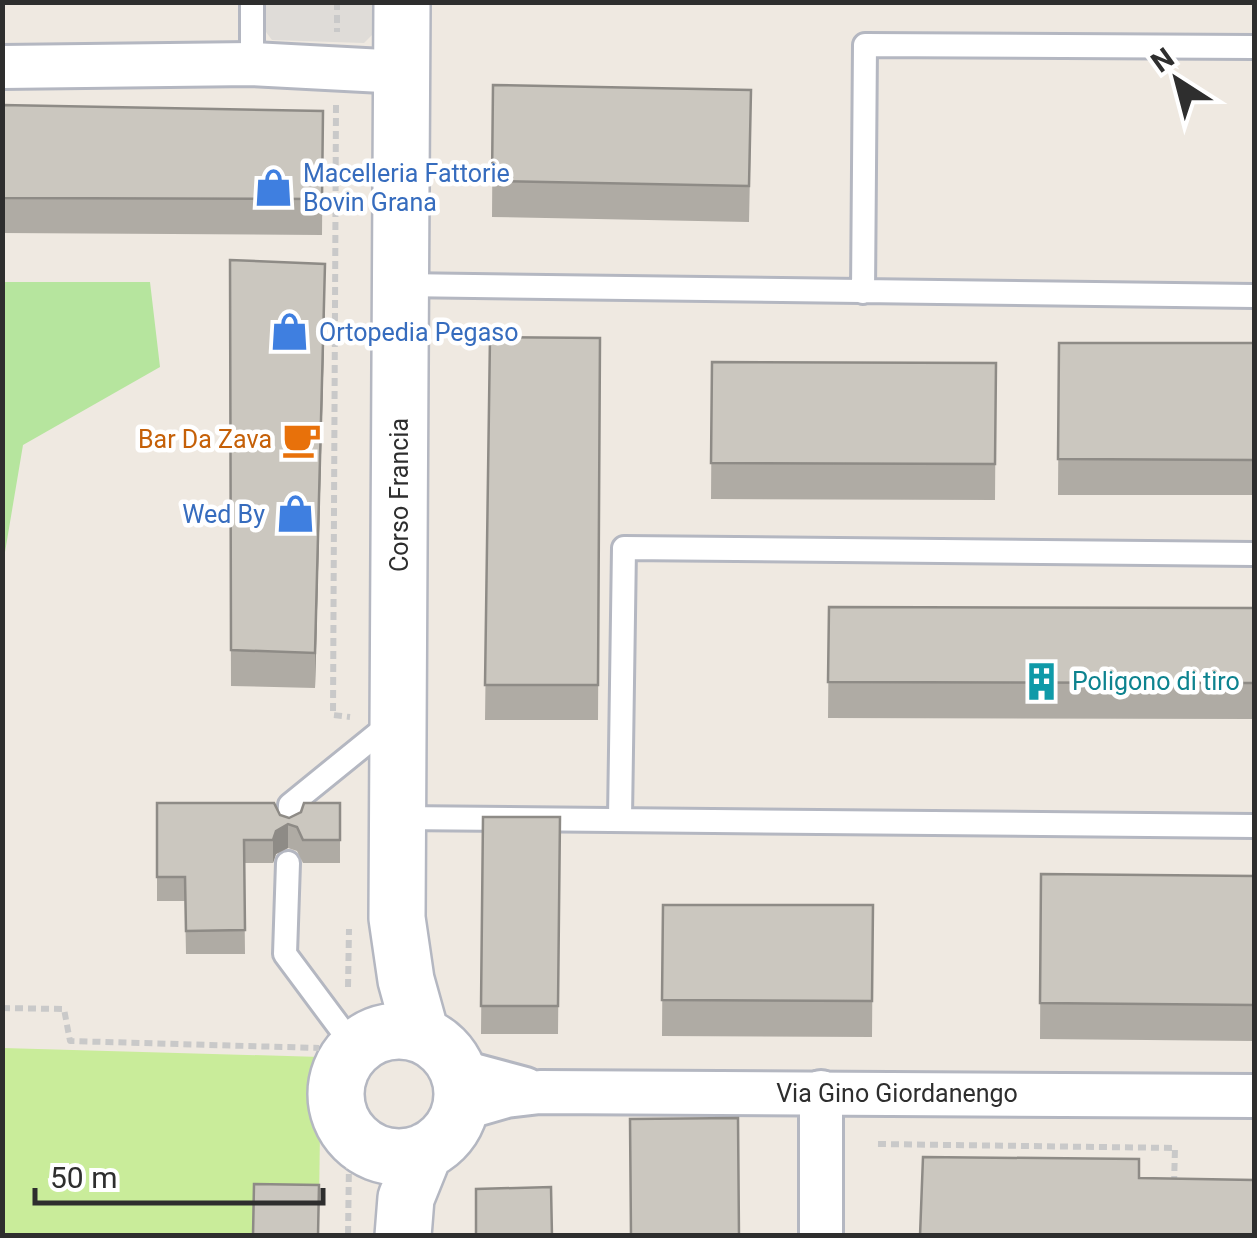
<svg xmlns="http://www.w3.org/2000/svg" width="1257" height="1238" viewBox="0 0 1257 1238" font-family="Roboto,sans-serif">
	<style>
		.green { fill: #b6e59e }
		.pitch { fill: #c9ec9a }
		.plaza { fill: #dfdcd8 }
		.lines { fill: none; stroke-linecap: round; stroke-linejoin: round }
		.lane-casing { stroke: #b4b7c1; stroke-width: 28 }
		.street-casing { stroke: #b4b7c1; stroke-width: 48 }
		.secondary-casing { stroke: #b4b7c1; stroke-width: 60 }
		.path { stroke: #c9c9c9; stroke-width: 6; stroke-dasharray: 8 5; stroke-linecap: butt }
		.lane { stroke: #fff; stroke-width: 22 }
		.street { stroke: #fff; stroke-width: 42 }
		.secondary { stroke: #fff; stroke-width: 55 }
		.wall { fill: #afaba4 }
		.shaded-wall { fill: #8e8b86 }
		.building { fill: #cbc7bf; stroke: #8e8b86; stroke-width: 2.5 }
		.labels { text-anchor: middle; dominant-baseline: central; stroke-width: 9; stroke-linejoin: round; paint-order: stroke }
		.shop-label { font-size: 25px; fill: #366cbe; stroke: #fff; text-anchor: start }
		.food-label { font-size: 25px; fill: #c56008; stroke: #fff; text-anchor: end }
		.street-label { font-size: 25px; fill: #2e2e2e; stroke: #fff }
		.culture-label { font-size: 25px; fill: #0d838f; stroke: #fff; text-anchor: start }
	</style>
	<rect width="100%" height="100%" fill="#efe9e1"/>
	<path class="green" d="M3 282H150L160 367 23 445 3 564Z"/>
	<path class="pitch" d="M3 1048 321 1057 319 1204 253 1235 3 1236Z"/>
	<path class="plaza" d="M266 3H373L374 33 364 43 272 40 266 32Z"/>
	<g class="lines">
		<defs>
			<path id="lane" d="M252 2V64
				M401 285 1254 296
				M863 292 865 45 1254 47
				M398 818 1254 826
				M620 818 624 548 1254 554
				M289 827 290 805 391 723
				M288 863 285 954 355 1048"/>
			<path id="street" d="M2 67 252 64 402 72
				M458 1071 525 1089
				M821 1092V1236
				M461 1109 506 1096 540 1092 1254 1096"/>
			<path id="secondary" d="M402 2 397 918 406 980 421 1034
				M336 1094a63 63 0 1 1 126 0a63 63 0 1 1-126 0Z
				M403 1236 406 1198 425 1151"/>
		</defs>
		<use href="#lane" class="lane-casing"/>
		<use href="#street" class="street-casing"/>
		<use href="#secondary" class="secondary-casing"/>
		<path class="path" d="M337 2V32
			M336 105 333 715 350 717
			M348 987 349 929
			M2 1008 64 1009 70 1041 319 1048
			M327 1064 328 1134 349 1162 348 1236
			M878 1144 1175 1148 1174 1185"/>
		<use href="#lane" class="lane"/>
		<use href="#street" class="street"/>
		<use href="#secondary" class="secondary"/>
	</g>
	<path class="wall" d="M493 85 751 125 749 222 492 217Z
		M2 105 323 111 322 235 2 233Z
		M230 260 325 300 315 688 231 686Z
		M490 337 600 338 598 720H485Z
		M1059 343H1254V495H1058Z
		M712 362 996 363 995 500 711 499Z
		M829 607 1254 608V719L828 718Z
		M157 803 280 815 289 818 340 803V863H303L297 851 288 848 276 854 273 863H244L245 954H186L185 901H157Z
		M483 817H560L558 1034H481Z
		M1041 874 1254 876V1041L1040 1039Z
		M663 905H873L872 1037 662 1036Z"/>
	<path class="shaded-wall" d="M325 264V300L315 688V653Z
		M288 824V848L276 854 273 863V840L276 831Z"/>
	<path class="building" d="M493 85 751 90 749 186 492 181Z
		M2 105 323 111 322 199 2 198Z
		M230 260 325 264 315 653 231 650Z
		M490 337 600 338 598 685H485Z
		M1059 343H1254V460L1058 459Z
		M712 362 996 363 995 464 711 463Z
		M829 607 1254 608V683L828 682Z
		M157 803H274L280 815 289 818 301 812 304 803H340V840H303L297 827 288 824 276 831 273 840H244L245 930 186 931 185 877H157Z
		M483 817H560L558 1006H481Z
		M1041 874 1254 876V1005L1040 1003Z
		M663 905H873L872 1001 662 1000Z
		M738 1118 739 1236H631L630 1119Z
		M923 1157 1139 1159V1178L1254 1180V1236H920Z
		M254 1184 319 1185 318 1236H253Z
		M551 1187 552 1236H476V1189Z"/>
	<defs>
		<symbol id="shop-bare" viewBox="-9 -9 18 18"><path d="M-5-2.5h2.3a2.7 3.5 0 0 1 5.4 0H5L5.5 6h-11ZM-1.5-2.5h3a1.5 2.3 0 0 0-3 0Z" fill="#3f7fe0" stroke="#fff" stroke-width="2.5" paint-order="stroke"/></symbol>
		<symbol id="cafe-bare" viewBox="-9 -9 18 18"><path d="M-5.5-4.5H6V0H3Q3 3.5 0 3.5H-2.5Q-5.5 3.5-5.5 0ZM3-3.2v2h1.7v-2ZM-6 4.5H4V6H-6Z" fill="#e8710a" stroke="#fff" stroke-width="2.5" paint-order="stroke"/></symbol>
		<symbol id="building-bare" viewBox="-9 -9 18 18"><path d="M-4-6H4V6H1V3H-1V6H-4ZM-2.5-4.3h1.7v1.8h-1.7ZM.8-4.3h1.7v1.8H.8ZM-2.5-1h1.7V.8h-1.7ZM.8-1h1.7V.8H.8Z" fill="#0f9aa8" stroke="#fff" stroke-width="2.5" paint-order="stroke"/></symbol>
	</defs>
	<g fill-rule="evenodd">
		<use href="#shop-bare" x="246" y="160" width="55" height="55"/>
		<use href="#shop-bare" x="262" y="304" width="55" height="55"/>
		<use href="#cafe-bare" x="274" y="412" width="55" height="55"/>
		<use href="#shop-bare" x="268" y="486" width="55" height="55"/>
		<use href="#building-bare" x="1014" y="654" width="55" height="55"/>
	</g>
	<g class="labels">
		<g class="shop-label">
			<text x="303" y="173">Macelleria Fattorie<tspan x="303" dy="29">Bovin Grana</tspan></text>
			<text x="319" y="332">Ortopedia Pegaso</text>
			<text x="265" y="514" text-anchor="end">Wed By</text>
		</g>
		<g class="food-label">
			<text x="272" y="439">Bar Da Zava</text>
		</g>
		<g class="street-label">
			<text transform="translate(399 495) rotate(-90)">Corso Francia</text>
			<text x="897" y="1093">Via Gino Giordanengo</text>
		</g>
		<g class="culture-label">
			<text x="1072" y="681">Poligono di tiro</text>
		</g>
	</g>
	<rect width="1257" height="1238" fill="none" stroke="#2e2e2e" stroke-width="10"/>
	<g transform="translate(1177 80) rotate(324)" stroke="#ffffff" stroke-width="8" paint-order="stroke">
	<path d="M0-8L18 38L0 25L-18 38Z" fill="#2e2e2e"/>
	<text y="-15" font-size="28" font-weight="bold" text-anchor="middle" fill="#2e2e2e">N</text>
	</g>
	<path d="M35 1188v15h288v-15" fill="none" stroke="#2e2e2e" stroke-width="5"/>
	<text x="50" y="1188" font-size="30" fill="#2e2e2e" stroke="#ffffff" stroke-width="8" paint-order="stroke">50 m</text>
</svg>
